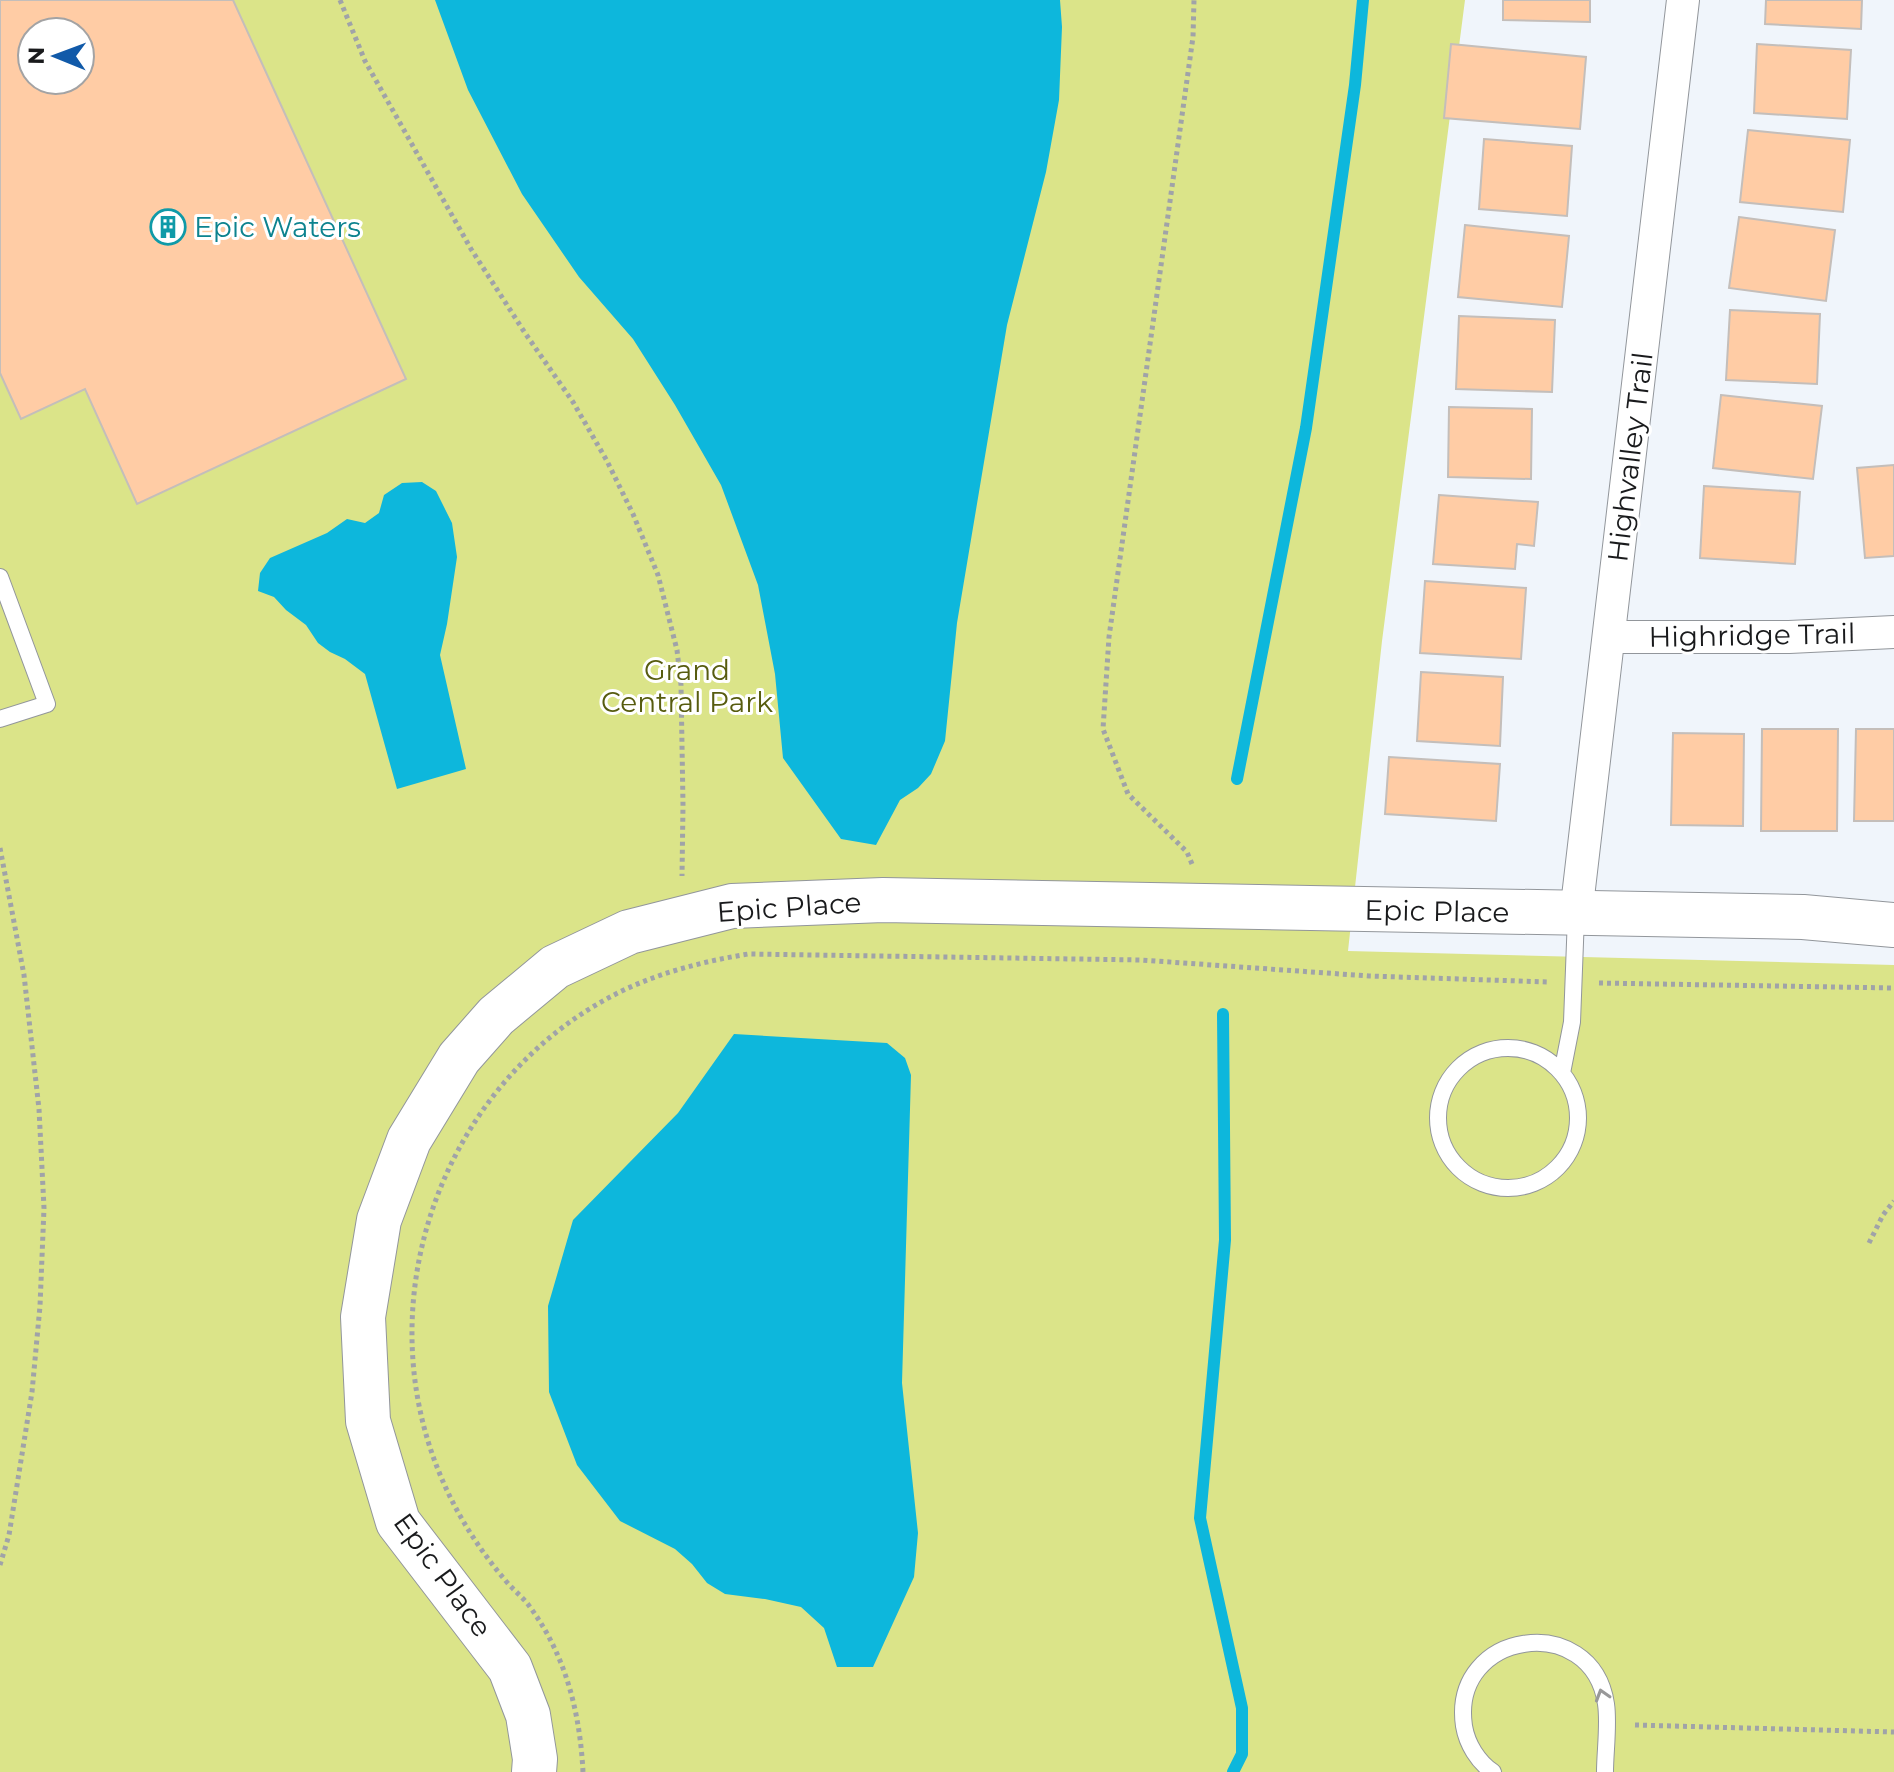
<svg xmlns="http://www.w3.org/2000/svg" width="1894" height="1772" viewBox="0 0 1894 1772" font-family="Montserrat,sans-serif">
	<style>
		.green { fill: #dbe489; fill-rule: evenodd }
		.water { fill: #0db7dc }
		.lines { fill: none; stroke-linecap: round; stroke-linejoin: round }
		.stream { stroke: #0db7dc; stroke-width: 12 }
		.building { fill: #ffcca5; stroke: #c4beba; stroke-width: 2; fill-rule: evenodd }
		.lane-casing { stroke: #92969b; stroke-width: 18 }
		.street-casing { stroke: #92969b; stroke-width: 34 }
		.secondary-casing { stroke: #92969b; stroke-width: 46 }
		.path { stroke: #a0a3a8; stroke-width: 5; stroke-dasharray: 4 4; stroke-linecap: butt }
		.lane { stroke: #fff; stroke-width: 16 }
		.street { stroke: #fff; stroke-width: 32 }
		.secondary { stroke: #fff; stroke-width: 44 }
		.oneway { stroke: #989899 }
		.labels { text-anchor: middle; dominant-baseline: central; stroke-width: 6; stroke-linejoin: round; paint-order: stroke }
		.culture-label { font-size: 28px; fill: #0d838f; stroke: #fff; text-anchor: start }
		.street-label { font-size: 28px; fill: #191a1c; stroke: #fff }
		.park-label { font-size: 28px; fill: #575c0f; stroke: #fff }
	</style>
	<rect width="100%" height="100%" fill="#f0f5fb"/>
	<path class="green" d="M0 0H1465L1382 641 1348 951 1894 965V1772H0ZM32 32H80V80H32Z"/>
	<path class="water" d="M435 0H1060L1062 27 1059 100 1046 172 1007 325 957 623 945 741 931 774 918 788 900 800 876 845 841 839 783 758 775 674 758 585 721 485 675 405 633 339 579 277 522 194 468 90Z
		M422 482 436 491 452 523 457 557 447 624 440 655 466 769 397 789 365 674 345 659 330 652 318 643 306 625 286 610 274 597 258 591 260 573 270 558 327 533 347 519 365 523 379 513 384 495 402 483Z
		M734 1034 887 1043 905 1058 911 1075 902 1383 918 1533 914 1577 873 1667H837L824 1628 801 1607 765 1599 725 1594 707 1583 692 1564 675 1549 620 1521 577 1465 549 1392 548 1306 573 1220 678 1113Z"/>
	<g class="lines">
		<path class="stream" d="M1237 779 1306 428 1355 85 1363 0
			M1223 1014 1225 1240 1200 1518 1242 1708V1754L1233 1772"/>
	</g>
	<path class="building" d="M0 0H233L406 379 137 504 85 389 21 419 0 373ZM32 32H80V80H32Z
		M1503 0H1590V22L1503 20Z
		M1766 0H1862L1861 29 1765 24Z
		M1451 44 1586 57 1580 129 1444 118Z
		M1757 44 1851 50 1847 119 1754 113Z
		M1748 130 1850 140 1843 212 1740 202Z
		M1484 139 1572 146 1567 216 1479 209Z
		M1739 217 1835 230 1826 301 1729 288Z
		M1465 225 1569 236 1562 307 1458 297Z
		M1730 310 1820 314 1817 384 1726 380Z
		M1459 316 1555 320 1552 392 1456 389Z
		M1721 395 1822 406 1813 479 1713 468Z
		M1449 407 1532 409 1531 479 1448 477Z
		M1894 465V556L1865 558 1857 468Z
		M1704 486 1800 492 1795 564 1700 558Z
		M1439 495 1538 502 1534 546 1517 544 1515 569 1433 564Z
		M1425 581 1526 588 1521 659 1420 653Z
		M1421 672 1503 677 1500 746 1417 741Z
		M1762 729H1838L1837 831H1761Z
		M1856 729H1894V821H1854Z
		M1673 733 1744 734 1743 826 1671 825Z
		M1389 757 1500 764 1496 821 1385 814Z"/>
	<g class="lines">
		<defs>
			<path id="lane" d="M0 577 47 704 0 719
				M1438 1118a70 70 0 1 1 140 0a70 70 0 1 1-140 0Z
				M1562 1073 1572 1022 1576 916
				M1493 1772C1478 1762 1467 1744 1464 1726 1450 1630 1592 1610 1606 1704 1609 1724 1605 1752 1605 1772"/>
			<path id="street" d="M1609 637H1789L1894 632
				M1576 914 1683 0"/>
			<path id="secondary" d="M534 1772 535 1759 528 1715 510 1668 398 1522 368 1421 363 1317 379 1220 409 1140 459 1058 496 1016 555 967 629 932 732 906 883 900 1803 917 1894 925"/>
		</defs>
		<use href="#lane" class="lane-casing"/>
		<use href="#street" class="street-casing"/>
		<use href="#secondary" class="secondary-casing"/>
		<path class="path" d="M340 0 365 61 471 249 525 333 573 402 607 461 633 514 658 575 677 650 681 685 683 805 682 876
			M0 848 24 975 39 1109 44 1208 40 1306 32 1392 9 1535 0 1565
			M1192 864 1187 852 1128 794 1103 729 1109 637 1193 37 1194 0
			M1599 983 1894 988
			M1869 1243 1883 1215 1894 1201
			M1635 1725 1894 1732
			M583 1772C580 1713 566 1656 530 1607 523 1597 513 1590 505 1580 478 1548 455 1512 439 1472 365 1291 448 1073 626 989 665 971 706 961 748 954L1141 960 1369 976 1549 982"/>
		<use href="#lane" class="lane"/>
		<use href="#street" class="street"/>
		<use href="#secondary" class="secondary"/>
	</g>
	<defs><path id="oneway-chevron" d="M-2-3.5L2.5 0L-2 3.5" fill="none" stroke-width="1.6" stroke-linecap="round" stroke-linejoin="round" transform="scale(2)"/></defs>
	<use class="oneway" href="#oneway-chevron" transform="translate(1602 1695) rotate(-107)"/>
	<defs>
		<symbol id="building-ring" viewBox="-11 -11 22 22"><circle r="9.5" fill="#fff" stroke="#0f9aa8" stroke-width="1.5"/><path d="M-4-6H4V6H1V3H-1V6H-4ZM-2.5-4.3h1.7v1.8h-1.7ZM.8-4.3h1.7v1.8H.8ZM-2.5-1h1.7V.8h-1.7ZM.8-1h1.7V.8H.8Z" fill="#0f9aa8"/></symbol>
	</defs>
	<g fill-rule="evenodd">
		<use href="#building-ring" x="148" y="207" width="40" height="40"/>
	</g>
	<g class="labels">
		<g class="culture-label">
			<text x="194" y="227">Epic Waters</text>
		</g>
		<g class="street-label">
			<text transform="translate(1630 457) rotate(-83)">Highvalley Trail</text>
			<text transform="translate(1752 635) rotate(-1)">Highridge Trail</text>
			<text transform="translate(789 907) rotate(-4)">Epic Place</text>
			<text transform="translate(1437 911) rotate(1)">Epic Place</text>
			<text transform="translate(443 1575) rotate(54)">Epic Place</text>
		</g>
		<g class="park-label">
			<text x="687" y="670">Grand<tspan x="687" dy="32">Central Park</tspan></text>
		</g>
	</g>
	<g transform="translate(56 56) rotate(271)"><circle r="38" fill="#ffffff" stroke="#a3a3a4" stroke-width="2"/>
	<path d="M0-6L14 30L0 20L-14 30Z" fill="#115aa9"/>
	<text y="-12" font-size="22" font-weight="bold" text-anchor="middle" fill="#191a1c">N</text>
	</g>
</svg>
